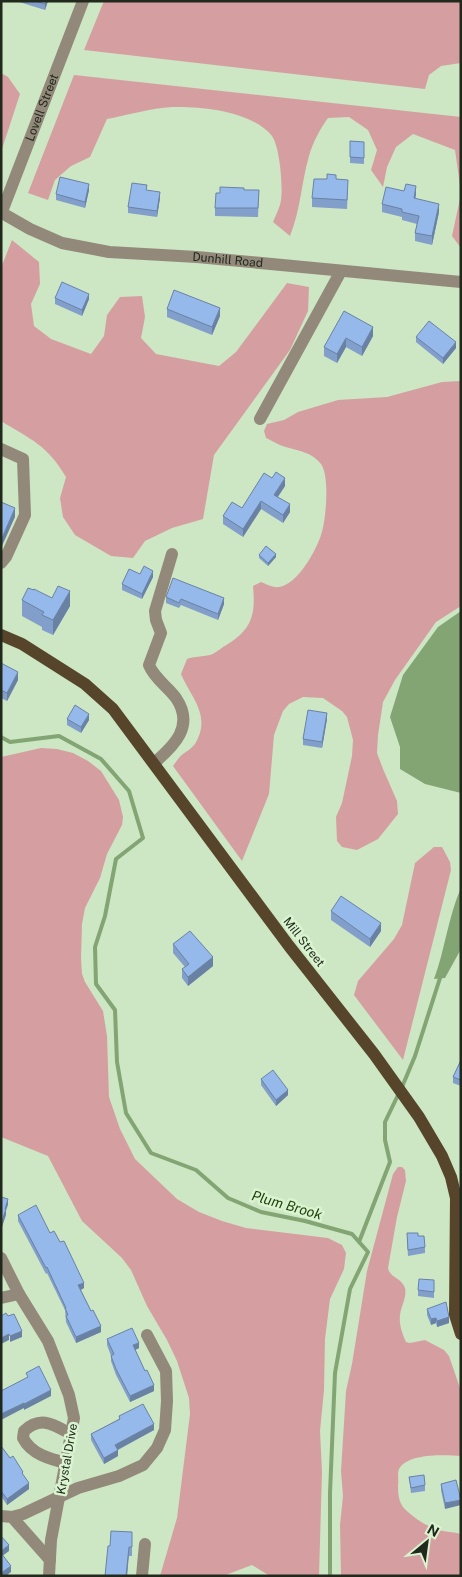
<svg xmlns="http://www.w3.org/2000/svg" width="462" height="1577" viewBox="0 0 462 1577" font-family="'Public Sans',sans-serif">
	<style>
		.green { fill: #d59fa1 }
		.water { fill: #82a573 }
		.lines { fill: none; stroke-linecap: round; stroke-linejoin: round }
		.stream { stroke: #82a573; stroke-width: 4 }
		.minor { stroke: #93897b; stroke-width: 12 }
		.major { stroke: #56452b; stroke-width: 12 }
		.wall { fill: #819fca }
		.shaded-wall { fill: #6982a4 }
		.building { fill: #96b9eb; stroke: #6982a4 }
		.labels { text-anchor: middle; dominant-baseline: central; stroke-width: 5; stroke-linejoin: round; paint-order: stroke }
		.street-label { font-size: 12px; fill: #20291c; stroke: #daf3d0 }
		.water-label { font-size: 14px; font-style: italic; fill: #1c3e08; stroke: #daf3d0 }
	</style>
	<rect width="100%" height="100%" fill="#cde6c3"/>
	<path class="green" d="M104 1H461V63L441 66 429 75 425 89 84 50Z
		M1 73 8 77 20 94 1 152Z
		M74 75 461 117V192L455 150 413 134 396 147 387 167 383 187 371 170 377 150 368 130 349 117 328 118C320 129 313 142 309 156 301 184 301 208 290 236L273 222C276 215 280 207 281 200 283 186 280 148 272 136 252 111 201 106 172 107 151 108 128 115 107 119L90 157 71 166 55 180 48 200 28 193Z
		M461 194V248L452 236Z
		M12 240 39 262 40 284 31 304 34 326 51 339 91 354 104 336 107 315 120 297 142 296 145 317 141 338 156 354 219 366 236 352 287 283 309 287 308 311 290 350 214 455 203 519 172 528 145 541 133 558 111 556 75 535 63 517 60 498 66 477C47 445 32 440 1 421V268Z
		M461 381V606L436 622 395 680 383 702 378 735 377 753 383 769 397 801 398 814 378 839 357 850 342 847 337 841 336 817 342 803 352 756 353 740 347 717 342 711 323 698 303 697 289 704 283 711 274 735 269 794 242 861 173 766C176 762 179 757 183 754 187 751 192 748 195 744 212 715 191 698 181 674L187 659C195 656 202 657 210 655 214 654 219 650 223 647 251 631 256 617 253 586L261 582C266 584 273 588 279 587 297 585 316 551 321 535 326 521 330 476 321 464 310 450 295 451 280 445 275 443 271 440 266 438L264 431 267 424 284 420 298 412 338 400 387 397 442 382Z
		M41 748 57 749 73 753 88 761 101 771 119 800 123 817 122 825 107 854 100 878 85 908 82 924 81 958 82 974 85 982 103 1011 107 1036 109 1097 120 1129 135 1159 177 1199 199 1212 222 1221 246 1228 328 1238 342 1245 346 1253 344 1269 330 1299 325 1339 324 1390 320 1431 322 1472 319 1576H270L252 1565 223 1576H160L177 1518 190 1414 189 1398 177 1361 167 1340 147 1306 131 1270 122 1258 82 1221 48 1156 1 1137V757Z
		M434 847H442L450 862 451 870 403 1060 354 995 358 981 394 939 402 925 415 863Z
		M398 1167H402L405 1170 406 1181 397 1217 388 1268C390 1278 402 1278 405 1288 407 1298 401 1306 400 1315 399 1325 402 1333 406 1342L410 1343 425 1340 444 1350 449 1356 461 1391V1456C445 1455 408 1453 399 1469 397 1474 399 1480 398 1485 398 1496 399 1505 408 1512 416 1519 428 1527 438 1530 446 1532 454 1532 461 1534V1576H341L340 1525 343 1496 341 1471 346 1391 352 1364 367 1271 393 1174Z"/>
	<path class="water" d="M461 611V793L425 784 400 769V747L390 717 403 675 438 627Z
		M461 888V949L445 978 434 979C445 950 448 917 461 888Z"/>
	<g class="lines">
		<path class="stream" d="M1 737 10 742 59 736 101 759 129 791 143 838 116 859 105 916 95 947 96 984 115 1010 117 1062 126 1113 151 1153 196 1170 228 1198 261 1212 305 1221 352 1234 368 1252 350 1289 335 1373 330 1493V1576
			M402 1087 415 1056 440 978
			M359 1242 390 1162 385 1140V1122L399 1093"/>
		<g class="minor">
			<path id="s1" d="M2 213 30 229 62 243 109 252 197 257 461 282"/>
			<path id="s2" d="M1 214 83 1"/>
			<path d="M260 419 341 271"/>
			<path d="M1 449 23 459 25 515 6 557 1 563"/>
			<path d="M154 763C174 746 195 726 176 698 168 687 154 678 149 665L161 633 156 620 155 611 172 554"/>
			<path d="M1 1258 19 1294 1 1298"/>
			<path d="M19 1294 48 1341 69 1395 74 1418 51 1540 49 1576"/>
			<path d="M66 1463C50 1459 31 1454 23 1438L24 1431C41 1415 54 1425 71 1434"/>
			<path d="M1 1516 12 1517 50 1560"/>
			<path d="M12 1517 23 1514 78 1488 119 1476 143 1465 157 1448 165 1430 167 1401 166 1371 147 1335"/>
			<path d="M142 1576 145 1544"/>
		</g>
		<path class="major" d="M1 635 22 644 85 684 113 709 289 946 374 1054 419 1117 442 1156 451 1177 456 1198 455 1315 461 1334"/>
	</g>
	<path class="wall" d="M16 1H48L45 10Z
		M350 141 364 142V164L350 163Z
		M327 179H336L348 188 347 209 312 207V198Z
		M89 190 85 208 56 200V194Z
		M259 190 258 217 215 216V208L220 193Z
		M416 194 415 199 439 212 432 245 415 241V233L417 224 402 220V217L382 212V204Z
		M160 198 157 217 128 213V207Z
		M55 298 89 299 82 316 55 304Z
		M167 309 220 316 212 335 167 317Z
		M373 327V336L362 356 346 347 337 363 324 356V347Z
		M416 337 456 348 443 364 416 342Z
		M285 486 278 497 290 512 283 523 261 509 243 537 223 524V516L242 508Z
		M259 555 276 557 268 566 259 558Z
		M140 574 153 577 142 599 122 590V584Z
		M166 597 224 604 218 620 181 605 179 608 166 603Z
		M52 598 70 606 53 635 42 630V627L22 616V600Z
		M1 663 18 680 7 701 1 698Z
		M67 719 89 720 81 733 67 725Z
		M327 719 322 748 303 745V739Z
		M331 911 381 931 370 947 331 920Z
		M173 944 213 966 188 986 182 978V969L185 967 173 953Z
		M461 1060V1086L453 1083V1077Z
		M261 1079 288 1095 276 1106 261 1085Z
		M18 1215 50 1233 84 1288 81 1290 101 1332 76 1343 66 1322 65 1310 47 1273 46 1274 18 1221Z
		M418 1236 425 1247V1253L408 1256 407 1239Z
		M434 1280V1298L418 1296V1290Z
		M427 1309 449 1323 437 1327 436 1323 431 1325 427 1315Z
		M107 1339 139 1348 135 1350 154 1391 130 1402 116 1375 111 1361V1356L107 1345Z
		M119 1416 154 1430 118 1450V1456L104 1464 91 1440V1434L119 1419Z
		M1 1446 23 1475 29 1489 7 1505 1 1496Z
		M409 1477 425 1485V1491L411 1493Z
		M456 1480 445 1509 441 1490V1484Z
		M132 1532V1556H129L127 1576H105L110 1546Z"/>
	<path class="shaded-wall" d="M46 1H48L45 10V4Z
		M89 184V190L85 208V202Z
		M416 186V194L414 206V198Z
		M160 192V198L157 217V211Z
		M439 204V212L432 245V236Z
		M89 294V299L82 316V310Z
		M220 308V316L212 335V327Z
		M373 327V336L362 356V347Z
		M346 338V347L337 363V354Z
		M456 342V348L443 364V358Z
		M285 478V486L274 502V495Z
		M261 501V509L243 537V529Z
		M290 504V512L283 523V515Z
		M15 508V517L2 546V538Z
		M276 554V557L268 566V563Z
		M153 571V577L142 599V594Z
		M70 591V606L53 635V620Z
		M224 598V604L218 620V614Z
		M18 672V680L7 701V693Z
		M327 713V719L322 748V742Z
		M89 714V720L81 733V727Z
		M381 923V931L370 947V939Z
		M213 957V966L188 986V977Z
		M288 1090V1095L276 1106V1100Z
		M8 1199V1205L6 1210V1215L1 1230V1224L5 1209Z
		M84 1283V1288L78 1291V1285Z
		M449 1317V1323L437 1327V1321Z
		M436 1318V1323L431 1325V1319Z
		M101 1326V1332L76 1343V1337Z
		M22 1331V1337L10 1342V1336Z
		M9 1334V1340L1 1344V1338Z
		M139 1343V1348L133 1351V1345Z
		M154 1385V1391L130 1402V1396Z
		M51 1390V1396L24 1410V1404Z
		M24 1403V1408L1 1420V1414Z
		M154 1424V1430L115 1451V1445Z
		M118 1450V1456L104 1464V1458Z
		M29 1483V1489L7 1505V1499Z
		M461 1500V1505L445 1509V1503Z
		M9 1545V1551L1 1557V1551Z
		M129 1547 127 1576H126Z
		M11 1566V1572L6 1576H1V1573Z"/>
	<path class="building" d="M35 1H46L45 4Z
		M350 141 364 142V158L350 157Z
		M327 174 336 175V179L348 180 347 200 312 198 314 179H327Z
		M60 177 89 184 85 202 56 194Z
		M132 183 147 185 146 190 160 192 157 211 128 207Z
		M406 184 416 186 414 198 439 204 432 236 415 233 419 216 402 212V209L382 204 386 187 404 191Z
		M220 187 244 188V190H259L258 208H215L216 193H220Z
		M62 282 89 294 82 310 55 298Z
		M174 290 220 308 212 327 167 309Z
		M344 311 373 327 362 347 346 338 337 354 324 347Z
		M429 321 456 342 443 358 416 337Z
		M276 472 285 478 274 495 290 504 283 515 261 501 243 529 223 516 232 502 242 508 264 473 272 478Z
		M1 502 15 508 2 538 1 537Z
		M266 546 276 554 268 563 259 555Z
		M144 566 153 571 142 594 122 584 129 569 140 574Z
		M173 578 224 598 218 614 181 599 179 603 166 597Z
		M58 586 70 591 53 620 42 615 44 612 22 600 28 588 34 590V589L52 598Z
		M1 663 18 672 7 693 1 690Z
		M75 705 89 714 81 727 67 719Z
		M308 710 327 713 322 742 303 739Z
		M341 896 381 923 370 939 331 911Z
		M190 931 213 957 188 977 182 969 189 964 173 944Z
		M461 1060V1080L453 1077Z
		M273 1070 288 1090 276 1100 261 1079Z
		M1 1197 8 1199 5 1209H6L1 1224Z
		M36 1205 50 1233 54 1231 60 1242 64 1241 84 1283 78 1285 91 1311 93 1310 101 1326 76 1337 66 1316 68 1315 65 1308H66L47 1267 46 1268 18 1215Z
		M407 1233H418V1236H424L425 1247 408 1250Z
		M419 1279 434 1280V1292L418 1290Z
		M446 1302 449 1317 437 1321 436 1318 431 1319 427 1309Z
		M6 1313 8 1316 14 1314 22 1331 10 1336 9 1334 1 1338V1316Z
		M132 1328 139 1343 133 1345 145 1371 147 1370 154 1385 130 1396 116 1369 111 1356 114 1354 107 1339Z
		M39 1366 51 1390 24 1404V1403L1 1414V1391L28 1377 26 1373Z
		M143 1404 154 1424 115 1445 118 1450 104 1458 91 1434 120 1419 119 1416Z
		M1 1446 10 1458 13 1456 23 1472 22 1473 29 1483 7 1499 1 1491Z
		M424 1475 425 1485 411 1488 409 1477Z
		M456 1480 461 1500 445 1503 441 1484Z
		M111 1531 132 1532V1547H129L126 1576H105L108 1546H110Z
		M1 1536 9 1545 1 1551Z
		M1 1553 11 1566 1 1573Z"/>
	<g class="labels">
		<g class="street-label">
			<text stroke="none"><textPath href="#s2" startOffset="114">Lovell Street</textPath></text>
			<text stroke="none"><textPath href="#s1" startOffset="234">Dunhill Road</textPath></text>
			<text transform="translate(304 942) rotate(52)">Mill Street</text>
			<text transform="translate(67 1459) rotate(-80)">Krystal Drive</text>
		</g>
		<g class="water-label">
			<text transform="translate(287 1205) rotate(16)">Plum Brook</text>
		</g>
	</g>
	<rect width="462" height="1577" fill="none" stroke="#20291c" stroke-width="5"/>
	<g transform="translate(427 1542) rotate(29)" stroke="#daf3d0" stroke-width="4" paint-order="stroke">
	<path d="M0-4L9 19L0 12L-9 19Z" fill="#20291c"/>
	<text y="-8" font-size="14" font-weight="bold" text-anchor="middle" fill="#20291c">N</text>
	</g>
</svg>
